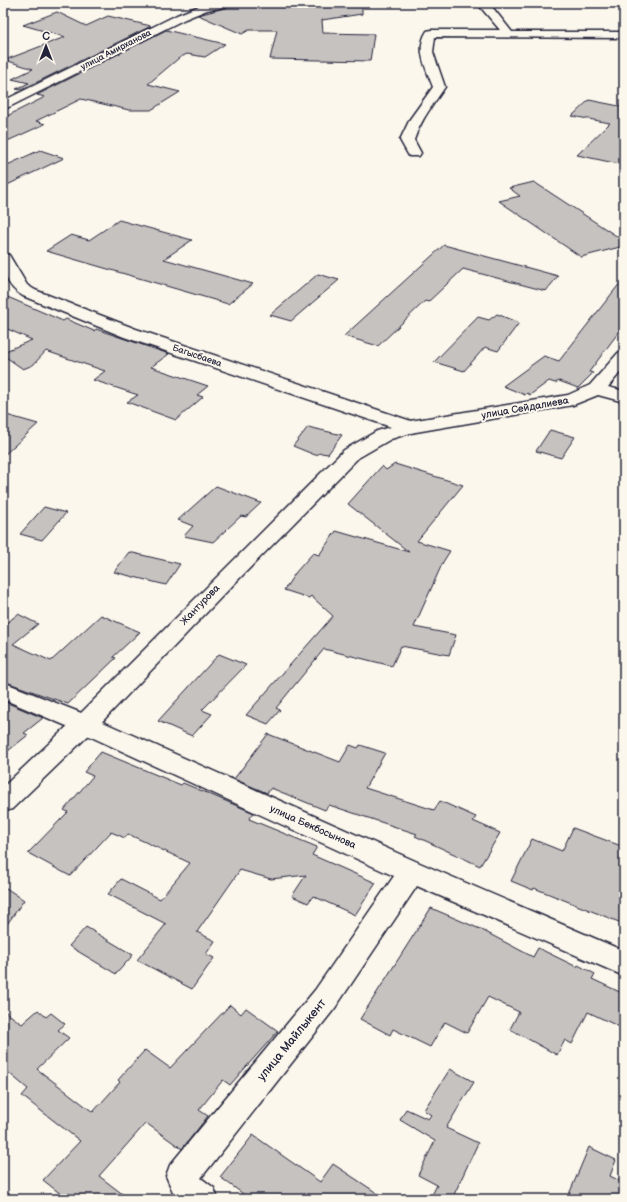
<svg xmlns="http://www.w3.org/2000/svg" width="627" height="1202" viewBox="0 0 627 1202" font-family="'Balsamiq Sans',sans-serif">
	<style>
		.building { fill: #c6c2c0; stroke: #22223b }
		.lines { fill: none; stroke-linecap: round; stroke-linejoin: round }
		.street-casing { stroke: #22223b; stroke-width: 3 }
		.secondary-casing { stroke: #22223b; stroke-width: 3 }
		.street { fill: #fbf7ec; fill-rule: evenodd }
		.secondary { fill: #fbf7ec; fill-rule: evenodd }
		.labels { text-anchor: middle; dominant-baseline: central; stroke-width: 4; stroke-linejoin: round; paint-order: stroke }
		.far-street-label { font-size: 9px; fill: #22223b; stroke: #fbf7ec }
		.street-label { font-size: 10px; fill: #22223b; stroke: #fbf7ec }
		.near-street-label { font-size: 12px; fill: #22223b; stroke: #fbf7ec }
	</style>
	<rect width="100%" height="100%" fill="#fbf7ec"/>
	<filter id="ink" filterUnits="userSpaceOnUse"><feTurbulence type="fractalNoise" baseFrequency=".025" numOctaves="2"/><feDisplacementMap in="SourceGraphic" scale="8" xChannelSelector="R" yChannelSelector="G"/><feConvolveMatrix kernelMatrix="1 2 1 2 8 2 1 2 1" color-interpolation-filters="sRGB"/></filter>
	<g filter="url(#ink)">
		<path class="building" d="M281 3 282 6 314 3H362V14L322 20 323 33 374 34 370 61 270 59 277 30H249L242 34 198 15 236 5Z
			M57 12 86 26 108 16 151 26 21 90 16 89 29 83 12 79 33 69 5 60 65 37 23 25Z
			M166 30 225 44 205 57 187 54 179 58 148 84 180 92 151 110H129L81 99 36 121 45 124 3 143V118L45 97 37 95Z
			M589 100 624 107V165L577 155 610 123 572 116Z
			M40 150 64 158 3 187V167Z
			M534 182 624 241V246L581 257 499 201 520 196 509 188Z
			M119 220 192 240 164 259 253 284 228 304 46 251 71 235 89 240Z
			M444 245 558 276 546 291 463 269 428 302 425 301 378 346 344 336Z
			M318 274 339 280 291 321 270 315Z
			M624 278V325L589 372 593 373 578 388 559 381 555 383 549 381 530 395 527 393 525 395 503 386 544 356 559 361Z
			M3 295 63 321 66 319 94 331 96 329 169 354 151 367 208 386 197 395 203 397 176 420 127 402 138 395 93 380 105 371 46 351 33 365 23 369 3 355V352L32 340 3 327Z
			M497 314 519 323 498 351 485 347 464 371 434 362 478 317 489 320Z
			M3 414 38 424 3 456Z
			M308 427 342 435 328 454 321 453 315 455 293 446Z
			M550 430 575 437 561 458 536 451Z
			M395 464 463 485 417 541 450 551 443 562 414 627 456 635 449 655 401 646 392 666 324 649 276 708 280 710 268 724 246 715 333 616 311 596 309 598 284 590 296 572 313 553 319 555 336 531 409 552 348 504 382 466 386 470Z
			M216 486 261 503 246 517 241 516 213 542 184 536 193 526 178 520Z
			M44 507 66 513 42 540 20 534Z
			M129 552 180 564 166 585 114 572Z
			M18 614 38 624 13 644 51 661 101 615 140 632 113 657 116 658 68 704 3 681V626Z
			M219 654 246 665 202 710 212 714 192 736 158 721Z
			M3 701 43 718 24 733 28 735 3 755Z
			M268 734 340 762 350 745 358 748 360 745 385 753 365 788 434 810 440 801 476 817 473 821 500 833 480 866 415 836 417 834 329 805 325 810 271 788 267 793 234 779Z
			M101 752 181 785 183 783 254 813 249 819 317 847 312 855 376 883 355 915 313 896 308 903 292 896 306 875 271 879 240 870 197 932 215 941 206 954 214 958 192 989 137 960 166 924 108 894 121 879 160 899 190 863 128 834 125 838 111 832 70 876 28 853 68 812 64 810 93 776 84 772Z
			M573 828 624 847V924L534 888 533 890 511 881 532 839 562 851Z
			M3 886 24 900 3 930Z
			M431 908 480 929 533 957 538 948 577 967 578 965 595 974 592 979 624 994V1029L588 1012 572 1044 565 1040 557 1055 510 1029 519 1012 488 997 467 1033 445 1022 430 1047 393 1029 390 1035 360 1019Z
			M86 927 133 955 116 974 69 946Z
			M230 1005 241 1014 246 1008 278 1031 230 1085 223 1080 199 1110 208 1116 182 1149 146 1123 99 1176 129 1199H67L43 1180 80 1141 22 1096 28 1089 3 1068V1010L22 1024 38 1010 46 1017 51 1013 65 1024 58 1030 69 1038 37 1069 93 1112 120 1082 118 1080 145 1050 170 1068Z
			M450 1069 474 1082 446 1128 478 1143 452 1199H430L437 1185 418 1175 435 1141 400 1120 406 1109 428 1119 431 1115 424 1110Z
			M253 1135 320 1182 333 1164 386 1199H250L220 1177Z
			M589 1147 616 1160 610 1176 624 1183V1199H567Z"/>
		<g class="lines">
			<defs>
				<path id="street" d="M237 3 231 6 207 10 185 19 3 110V101L177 15 204 4Z
					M477 3H489L512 32H624V38L435 37 433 52 445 87C433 105 421 119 414 140L421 153 419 156H409L400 140 410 119 433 87C426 68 415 49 427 31L431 30H500Z
					M624 352V368L608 387 624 391V402L598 395 573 405 410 433 403 431 401 427 403 423 410 421 568 395 590 385 618 353Z
					M3 682 94 718 422 864 624 951V976L417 886 335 1008 201 1178 214 1188 218 1199H176L166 1176 170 1165 315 990 394 876 76 730 3 699Z"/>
				<path id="secondary" d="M3 253 9 255 27 285 35 290 136 329 417 423 419 427 417 431 391 439 358 458 232 586 94 730 12 809 3 812V787L76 718 344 450 377 431 391 427 124 337 23 296C6 286 3 272 3 253Z"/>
			</defs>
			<use href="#street" class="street-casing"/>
			<use href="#secondary" class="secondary-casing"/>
			<use href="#street" class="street"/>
			<use href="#secondary" class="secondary"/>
		</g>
	</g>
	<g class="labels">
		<g class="far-street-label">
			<text transform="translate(116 50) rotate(-27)">улица Амирханова</text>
			<text transform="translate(197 356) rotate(19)">Багысбаева</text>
		</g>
		<g class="street-label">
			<text transform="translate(525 408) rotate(-10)">улица Сейдалиева</text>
			<text transform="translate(200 605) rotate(-46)">Жантурова</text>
			<text transform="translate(313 827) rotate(24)">улица Бекбосынова</text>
		</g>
		<g class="near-street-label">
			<text transform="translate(292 1040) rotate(-51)">улица Майлыкент</text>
		</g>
	</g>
	<rect width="627" height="1202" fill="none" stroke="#fbf7ec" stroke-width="16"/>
	<rect x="8" y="8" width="611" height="1186" fill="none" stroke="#22223b" stroke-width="1.5" filter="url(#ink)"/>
	<g transform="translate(46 46)" stroke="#fbf7ec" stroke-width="3" paint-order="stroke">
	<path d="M0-3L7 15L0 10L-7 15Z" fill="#22223b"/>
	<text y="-6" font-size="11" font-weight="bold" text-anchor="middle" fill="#22223b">С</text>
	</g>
</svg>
